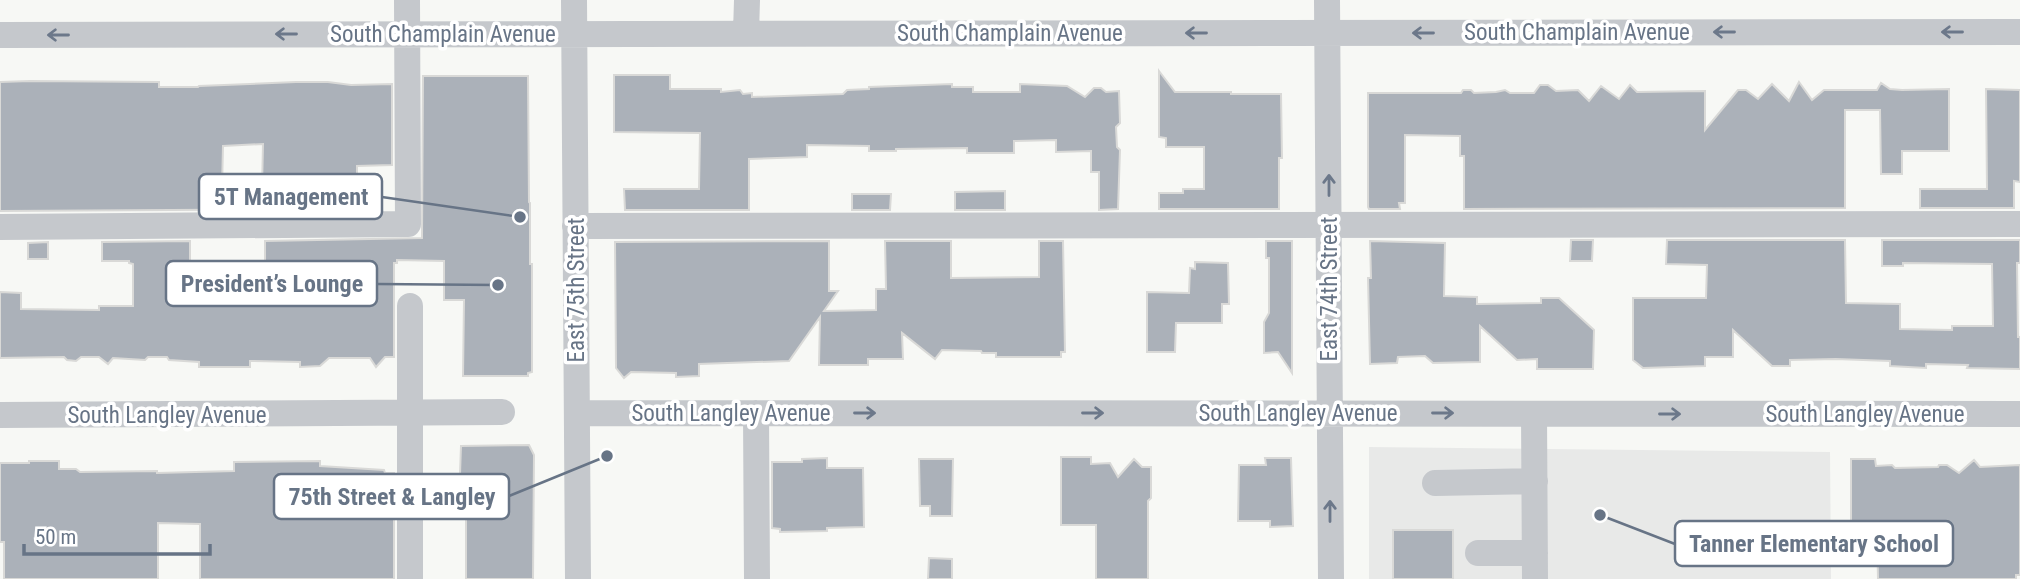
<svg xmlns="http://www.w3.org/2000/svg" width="2020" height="579" viewBox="0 0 2020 579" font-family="'Roboto Condensed',sans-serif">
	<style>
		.built { fill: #e8e9e8 }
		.building { fill: #abb1b9; stroke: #d9d9d7; stroke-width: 2; fill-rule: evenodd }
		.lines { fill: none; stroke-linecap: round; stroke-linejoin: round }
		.minor { stroke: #c5c8cc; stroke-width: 26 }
		.oneway { stroke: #6c788a }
		.labels { text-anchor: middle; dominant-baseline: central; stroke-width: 7; stroke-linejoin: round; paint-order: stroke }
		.street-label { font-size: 23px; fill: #677486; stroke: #fff }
		.leader { fill: none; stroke: #677486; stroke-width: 2.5 }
		.callout-dot { fill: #677486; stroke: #fff; stroke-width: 2.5 }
		.callout { fill: #fff; stroke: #677486; stroke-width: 2.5 }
		.callout-label { font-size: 24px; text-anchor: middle; font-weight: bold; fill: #677486 }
	</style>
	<rect width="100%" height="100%" fill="#f7f8f5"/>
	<path class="built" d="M1369 447 1830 452 1831 579H1369Z"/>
	<path class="building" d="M1159 71 1175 92H1231V94H1281L1282 158H1279V209H1159V193H1183V189H1204V147H1166V138L1159 137Z
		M614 75H670V89H721V92L740 90 743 94 752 93V97L843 94 847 90 869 89V87L952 84V87H973V92H1020V84L1067 86 1085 97 1094 88H1101L1106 92 1119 91 1120 123 1116 127 1117 147 1120 150 1118 209 1099 210V172H1091V151L1056 152V140L1014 141V153H967V148L896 149V151H869V146L807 145V157L749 159V210H625L624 189H699L700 133 614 132Z
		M423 76H528L529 202 530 203V264H532V372L528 373V376H463L464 300H444V261L397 260V263H394V357H385L376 367 370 358H329L320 366 300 367V362L250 361V367H199V362L169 360 167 357H148L145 360 113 358 108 364 99 357H81L76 361 67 360 64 357 0 358V292L21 293V309L99 310V306H133V264L129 263V261H102V242L190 241V291L232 290V288H265V241L422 238Z
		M30 81 159 82V87H198L199 86 296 82H328L351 85 392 84V165L357 166V209L0 211V82ZM263 144 262 188H222L223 146Z
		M1799 82 1812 100 1824 90H1877L1881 83 1890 89 1902 90 1949 89V151H1902V174H1881L1880 110H1845V208L1464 209V156H1460V136L1405 135V203H1399L1400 209H1369L1368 207V93H1461L1463 90H1471L1474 93 1496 92 1505 90 1510 93H1534L1540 85H1548L1556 91 1578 90 1589 101 1601 86 1619 99 1630 85 1637 92 1705 91V130L1738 90H1746L1758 99 1772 84 1789 101Z
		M1986 89 2020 90V182L2014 181V208H1920V189H1987Z
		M1005 191V210H955V192Z
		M852 194H891L890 210H852Z
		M1571 240H1593L1592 261H1570Z
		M1667 240H1845L1846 303 1900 304V329L1952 330V326H1993L1992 264 1903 263V266H1882V240H2020V263H2017L2018 337H2020V369L1967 368 1968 365 1926 364V368L1890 366V361L1836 359 1790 360V366H1772L1733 330V357H1705V366L1643 368 1633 360V298H1706L1707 265 1666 264Z
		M829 241V291H838L824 311 876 310V289H886L885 241H951V278L1039 277V241H1063L1065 352H1061V357H996V353H982L981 351 942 350 935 359 902 333 903 359H868V365H819L820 317 789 361 699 364V376L676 377V373L631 372 624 378 616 368 615 242Z
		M1266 241H1292V373L1278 352 1264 353V322L1269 313V258H1266Z
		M1370 241 1445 243 1444 296 1477 297V304L1541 303V298H1559L1594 330 1593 369H1537V359L1517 360 1480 326V362L1433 363 1425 356 1398 357 1397 363 1370 364 1368 278H1371Z
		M48 242V259H28V243Z
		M1195 262 1228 263 1229 304H1222V323H1176L1175 352H1147V292L1189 293 1190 268 1195 269Z
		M529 445 534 455 533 579H466V497H457V474H460L461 446Z
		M1061 457H1091V464L1110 463 1118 477 1134 459 1142 467H1151V498L1148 501V579H1096V525H1061Z
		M827 458V468H863L864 527 827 528V531L780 532V529L772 528V462H802V459Z
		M1265 458H1291L1293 526 1270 527V521H1238L1239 465H1266Z
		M919 459H953L952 516H930V506H920Z
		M1851 459H1875L1876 466 1892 465 1895 468 1938 467 1939 465H1947L1959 473 1974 460 1980 467 2020 465V575H2016V579H1878L1877 526H1851Z
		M29 461H59V469H76L80 472 157 471V473L234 471V462L320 461V466L384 470 385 473H394V579H200V524L158 523V579H4V542H0V463H29Z
		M1393 530H1453V579H1393Z
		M929 558 952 559V579H928Z"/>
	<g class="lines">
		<path class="minor" d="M574 0 578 579
			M1327 0 1331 579
			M746 33 747 0
			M0 35 2020 32
			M575 226 2020 224
			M0 227 408 224 407 0
			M577 413 2020 414
			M756 413 757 579
			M1534 414 1535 579
			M0 415 502 412
			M1435 483 1535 481
			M1478 553H1535
			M410 579V306"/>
	</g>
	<defs><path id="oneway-shaft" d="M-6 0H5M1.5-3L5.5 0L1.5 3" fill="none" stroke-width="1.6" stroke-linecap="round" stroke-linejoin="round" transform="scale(1.75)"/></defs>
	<g class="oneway">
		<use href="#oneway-shaft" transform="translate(1724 32) rotate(180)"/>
		<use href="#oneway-shaft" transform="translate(1952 32) rotate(180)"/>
		<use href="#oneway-shaft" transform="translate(1196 33) rotate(180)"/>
		<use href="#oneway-shaft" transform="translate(1423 33) rotate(180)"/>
		<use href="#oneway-shaft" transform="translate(286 34) rotate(180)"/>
		<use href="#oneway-shaft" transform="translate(58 35) rotate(180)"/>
		<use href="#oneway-shaft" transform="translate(1329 185) rotate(-90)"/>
		<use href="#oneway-shaft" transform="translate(865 413)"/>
		<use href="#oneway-shaft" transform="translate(1093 413)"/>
		<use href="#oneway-shaft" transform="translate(1443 413)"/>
		<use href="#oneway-shaft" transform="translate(1670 414)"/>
		<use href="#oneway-shaft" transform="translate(1330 511) rotate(-90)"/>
	</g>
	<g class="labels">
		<g class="street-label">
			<text x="1577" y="32">South Champlain Avenue</text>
			<text x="1010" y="33">South Champlain Avenue</text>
			<text x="443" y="34">South Champlain Avenue</text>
			<text transform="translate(1329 289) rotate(-90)">East 74th Street</text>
			<text transform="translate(576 290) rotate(-90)">East 75th Street</text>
			<text x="731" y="413">South Langley Avenue</text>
			<text x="1298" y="413">South Langley Avenue</text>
			<text x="1865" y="414">South Langley Avenue</text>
			<text x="167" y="415">South Langley Avenue</text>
		</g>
	</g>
	<path class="leader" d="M520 217L382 197M498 285L377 284M607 456L509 496M1600 515L1675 544"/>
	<g class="callout-dot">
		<circle cx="520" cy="217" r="7"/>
		<circle cx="498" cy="285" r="7"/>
		<circle cx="607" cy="456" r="7"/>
		<circle cx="1600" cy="515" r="7"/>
	</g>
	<g class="callout">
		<rect x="199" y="174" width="183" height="45" rx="7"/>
		<rect x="166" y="261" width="211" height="45" rx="7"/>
		<rect x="274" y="474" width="235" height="45" rx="7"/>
		<rect x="1675" y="521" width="278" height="45" rx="7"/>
	</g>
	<g class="callout-label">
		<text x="291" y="205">5T Management</text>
		<text x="272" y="292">President’s Lounge</text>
		<text x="392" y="505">75th Street &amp; Langley</text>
		<text x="1814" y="552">Tanner Elementary School</text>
	</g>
	<path d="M24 544v10h186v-10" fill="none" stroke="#677486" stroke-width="3.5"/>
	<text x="35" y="544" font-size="21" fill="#677486" stroke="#ffffff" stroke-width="5" paint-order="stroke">50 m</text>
</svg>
